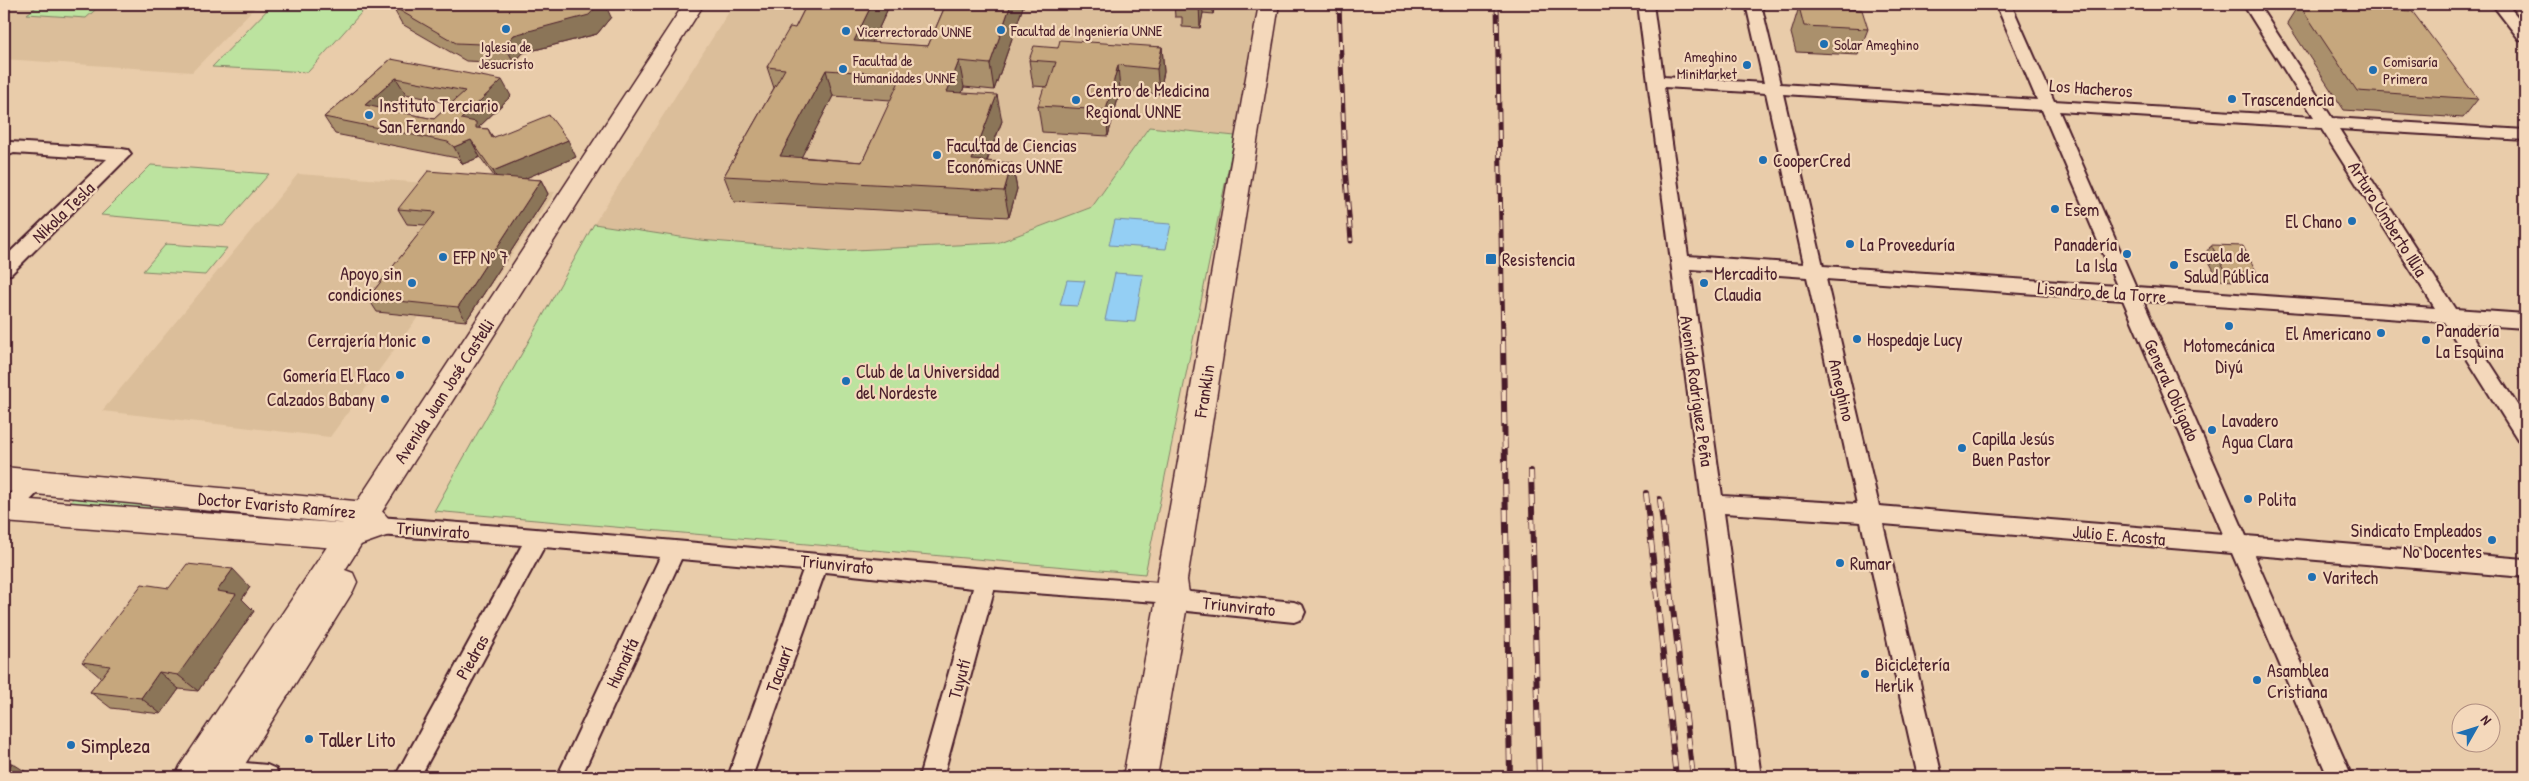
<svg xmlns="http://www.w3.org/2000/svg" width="2529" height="781" viewBox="0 0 2529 781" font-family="'Patrick Hand',sans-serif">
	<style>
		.built { fill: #dbbe9a }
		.green { fill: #bce39f; stroke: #838165 }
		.water { fill: #94cff4; stroke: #7689a4 }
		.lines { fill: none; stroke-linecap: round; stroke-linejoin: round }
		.street-casing { stroke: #4a1f2b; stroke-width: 4 }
		.secondary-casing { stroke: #4a1f2b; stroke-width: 3 }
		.primary-casing { stroke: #4a1f2b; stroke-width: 3 }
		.street { fill: #f4d8bb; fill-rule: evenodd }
		.secondary { fill: #f4d8bb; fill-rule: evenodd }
		.primary { fill: #f4d8bb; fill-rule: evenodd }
		.rail-far1-casing { stroke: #4a1f2b; stroke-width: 5 }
		.rail-casing { stroke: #4a1f2b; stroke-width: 6 }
		.rail-far1 { stroke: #f4d8bb; stroke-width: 3; stroke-dasharray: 9; stroke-linecap: butt }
		.rail { stroke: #f4d8bb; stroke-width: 4.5; stroke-dasharray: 12; stroke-linecap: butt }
		.wall { fill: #aa906c; stroke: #4a1f2b; fill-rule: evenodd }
		.shaded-wall { fill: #8b7558; stroke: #4a1f2b }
		.building { fill: #c6a77d; stroke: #4a1f2b; fill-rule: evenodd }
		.poi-dot { fill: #1f6fb2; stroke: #f4d8bb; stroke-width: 2 }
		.labels { text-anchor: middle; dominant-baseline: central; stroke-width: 4.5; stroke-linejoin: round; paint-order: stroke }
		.far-poi-label { font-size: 15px; fill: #4a1f2b; stroke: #f4d8bb; text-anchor: start }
		.street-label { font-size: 18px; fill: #4a1f2b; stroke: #f4d8bb }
		.poi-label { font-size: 18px; fill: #4a1f2b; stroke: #f4d8bb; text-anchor: start }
		.near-poi-label { font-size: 21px; fill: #4a1f2b; stroke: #f4d8bb; text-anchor: start }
	</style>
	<rect width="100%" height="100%" fill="#e9ccaa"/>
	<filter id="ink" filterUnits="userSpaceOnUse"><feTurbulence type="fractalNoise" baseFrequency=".02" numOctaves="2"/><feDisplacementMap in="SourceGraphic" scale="10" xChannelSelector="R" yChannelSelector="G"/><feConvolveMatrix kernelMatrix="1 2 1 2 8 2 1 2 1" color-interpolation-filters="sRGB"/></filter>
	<g filter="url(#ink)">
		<path class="built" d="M4 4H258L192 72 4 59Z
			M734 4H1257L1235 136 1149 127 1092 207 997 243 834 251 700 240 594 224Z
			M298 174 555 192 466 321 418 317 330 437 102 411Z"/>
		<path class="green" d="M40 4H102L86 18 27 14Z
			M273 4H369L308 72 212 67Z
			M1149 127 1235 136 1145 574 434 511 594 224 700 240 834 251 997 243 1092 207Z
			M151 165 269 174 223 226 101 215Z
			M166 244 227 248 205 275 143 271Z
			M76 494 324 517 317 527 69 504Z"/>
		<path class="water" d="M1115 220 1171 224 1166 249 1109 245Z
			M1115 273 1143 275 1135 322 1105 320Z
			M1067 280 1085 281 1078 306 1060 305Z"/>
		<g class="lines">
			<defs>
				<path id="street" d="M1638 4H1653L1663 77 1764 83 1746 4H1761L1780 84 2037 100 1996 4H2011L2054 101 2314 117 2243 4H2258L2332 118 2525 130V140L2339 129 2455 309 2525 314V328L2465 324 2525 417V442L2518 440 2444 322 2143 301 2246 536 2525 559V577L2254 555 2352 777H2328L2232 553 1883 524 1942 777H1918L1861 522 1724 513 1761 777H1737ZM1664 87 1766 93 1804 264 1688 256ZM1783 94 2042 110 2117 286 1823 266ZM2059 111 2321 128 2435 308 2136 287ZM1690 269 1807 277 1857 504 1722 496ZM1826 279 2123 300 2223 534 1879 506Z
					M2492 4H2507L2525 26V41L2519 39Z
					M10 142 122 149 128 150 131 154 11 274 4 275V258L107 159 14 153 4 157V143Z
					M35 474 42 476 46 482 42 488 12 519 4 522V500L28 476Z
					M378 517C643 535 908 565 1173 584L1190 592 1294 602 1302 605 1305 612 1302 619 1294 622 1187 611 1170 603 994 590 943 777H919L973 588 825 572 752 777H728L803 570 681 559 581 777H557L660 557 544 547 420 777H395L522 545 378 535 370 532 367 526 370 520Z
					M211 760 267 765 276 769 279 777H201L199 772 202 764Z"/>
				<path id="secondary" d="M1259 4H1279L1187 580 1189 594 1157 777H1123L1157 594V580Z
					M4 467 365 502C378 506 387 514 393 526L389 535 349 549 4 522V498L349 524 4 491Z"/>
				<path id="primary" d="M684 4H704L345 570 353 573 357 582 353 591 237 777H175L180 766 355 505Z"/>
			</defs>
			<use href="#street" class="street-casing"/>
			<use href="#secondary" class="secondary-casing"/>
			<use href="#primary" class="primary-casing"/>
			<use href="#street" class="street"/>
			<use href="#secondary" class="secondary"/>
			<use href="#primary" class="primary"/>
			<defs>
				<path id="rail-far1" d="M1339 4 1345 166 1351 241
					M1497 4 1503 343"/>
				<path id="rail" d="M1503 341 1510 777
					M1531 471 1539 777
					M1646 493 1676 777
					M1660 499 1693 777"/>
			</defs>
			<use href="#rail-far1" class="rail-far1-casing"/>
			<use href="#rail" class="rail-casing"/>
			<use href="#rail-far1" class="rail-far1"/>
			<use href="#rail" class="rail"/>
		</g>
		<path class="wall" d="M807 4H890L872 43 928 46 946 4H1024L994 90 964 87 962 93 1002 121 987 162 1012 163 1017 189 1009 217 734 202 724 176 774 88 767 67 795 28ZM833 96 891 100 862 162 801 157Z
			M1174 4H1215L1213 14 1203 13 1200 28 1182 27V17H1175Z
			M2299 4 2478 99 2463 118 2344 110 2287 23Z
			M392 6 611 17 597 34 523 53 514 63 466 61 402 24Z
			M1799 7 1868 29 1858 55 1796 52 1791 33Z
			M1162 47 1164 72 1159 94 1120 91 1108 136 1042 132 1038 106 1048 87 1033 86 1029 60 1058 48Z
			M391 59 511 96 479 127V128L488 129 493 137 576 157 523 179 541 180 548 194 466 321 377 312 368 298 426 225 407 224 398 209 494 176 480 157 463 164 457 158 335 134 324 117ZM406 94 451 104 434 119 388 110Z
			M2211 245 2257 273 2250 282 2219 280 2205 254Z
			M250 587 242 599 254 611 198 691 179 689 161 714 111 708 90 692 101 678 82 662 169 588Z"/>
		<path class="shaded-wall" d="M599 4H605L611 17 597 34 523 53 514 63 505 45 514 35Z
			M872 4H890L861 67 854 41Z
			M1011 4H1024L994 90 990 64Z
			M1199 4H1202L1203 13 1200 28Z
			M1213 4H1215L1213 14Z
			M1162 47 1164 72 1159 94 1157 69Z
			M959 61 964 87 952 118 947 92Z
			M1118 65 1120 91 1108 136 1106 110Z
			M826 70 833 96 790 179 780 156Z
			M396 78 406 94 375 122 365 105Z
			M502 80 511 96 479 127 485 139 461 119Z
			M997 95 1002 121 977 186 972 160Z
			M471 140 480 157 463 164 454 147Z
			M568 140 576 157 502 188 493 171Z
			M1012 163 1017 189 1009 217 1004 191Z
			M541 180 548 194 466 321 458 307Z
			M233 569 250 587 242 599 254 611 198 691 178 675 217 591Z
			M159 672 179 689 161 714 141 698Z
			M12 763 34 777H4V775Z"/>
		<path class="building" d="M394 4H599L589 15 514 35 505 45 456 43 392 6Z
			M807 4H872L854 41 928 46 946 4H1011L990 64 959 61 947 92 997 95 972 160 1012 163 1004 191 724 176 785 69 767 67 790 27 795 28ZM826 70 902 75 862 162 780 156Z
			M2299 4 2412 11 2478 99 2357 91Z
			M1799 7 1862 10 1868 29 1804 26Z
			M1060 40 1162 47 1157 69 1118 65 1106 110 1038 106 1044 87H1048L1056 62 1029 60 1034 46 1058 48Z
			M391 59 502 80 461 119 476 122V128L488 129 492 138 549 115 568 140 493 171 471 140 454 147 448 142 324 117ZM396 78 465 91 434 119 365 105Z
			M428 171 541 180 458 307 368 298 436 212 398 209Z
			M2211 245 2243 246 2257 273 2226 271Z
			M187 564 233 569 217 591 236 594 178 675 159 672 141 698 90 692 110 666 82 662 142 584 169 588Z
			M4 762 12 763 4 775Z"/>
	</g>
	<g class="poi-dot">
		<circle cx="506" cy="29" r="5"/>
		<circle cx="1001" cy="30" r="5"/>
		<circle cx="846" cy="31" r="5"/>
		<circle cx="1824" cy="44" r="5"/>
		<circle cx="1747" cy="65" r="5"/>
		<circle cx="843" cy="69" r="5"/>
		<circle cx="2373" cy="70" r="5"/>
		<circle cx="2232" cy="99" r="5"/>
		<circle cx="1076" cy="100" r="5"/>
		<circle cx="369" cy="115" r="5"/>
		<circle cx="937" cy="155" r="5"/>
		<circle cx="1763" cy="160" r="5"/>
		<circle cx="2055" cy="209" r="5"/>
		<circle cx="2352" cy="221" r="5"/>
		<circle cx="1850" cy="244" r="5"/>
		<circle cx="2127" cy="254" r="5"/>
		<circle cx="443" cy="257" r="5"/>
		<rect x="1485" y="253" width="12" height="12" rx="2.5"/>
		<circle cx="2174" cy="265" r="5"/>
		<circle cx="412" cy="283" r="5"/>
		<circle cx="1704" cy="283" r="5"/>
		<circle cx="2229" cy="326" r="5"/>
		<circle cx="2381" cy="333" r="5"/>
		<circle cx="1857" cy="339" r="5"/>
		<circle cx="426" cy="340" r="5"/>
		<circle cx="2426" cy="340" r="5"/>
		<circle cx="400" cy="375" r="5"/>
		<circle cx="846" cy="381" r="5"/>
		<circle cx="385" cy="399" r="5"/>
		<circle cx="2212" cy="430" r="5"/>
		<circle cx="1962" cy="448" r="5"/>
		<circle cx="2248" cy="499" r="5"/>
		<circle cx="2492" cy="540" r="5"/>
		<circle cx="1840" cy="563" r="5"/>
		<circle cx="2312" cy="577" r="5"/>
		<circle cx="1865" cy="674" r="5"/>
		<circle cx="2257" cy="680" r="5"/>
		<circle cx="309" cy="739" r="5"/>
		<circle cx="71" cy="745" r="5"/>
	</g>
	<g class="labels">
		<g class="far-poi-label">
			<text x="1011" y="30">Facultad de Ingeniería UNNE</text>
			<text x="856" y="31">Vicerrectorado UNNE</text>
			<text x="1834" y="44">Solar Ameghino</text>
			<text x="506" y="46" text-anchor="middle">Iglesia de<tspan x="506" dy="17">Jesucristo</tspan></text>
			<text x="1737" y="56" text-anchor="end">Ameghino<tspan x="1737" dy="17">MiniMarket</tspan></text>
			<text x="853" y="60">Facultad de<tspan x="853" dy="17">Humanidades UNNE</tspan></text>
			<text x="2383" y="61">Comisaría<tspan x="2383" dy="17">Primera</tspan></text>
		</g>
		<g class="street-label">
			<text transform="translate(2091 88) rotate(4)">Los Hacheros</text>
			<text transform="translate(63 212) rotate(-44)">Nikola Tesla</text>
			<text transform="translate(2388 219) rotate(58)">Arturo Umberto Illia</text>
			<text transform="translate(2102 292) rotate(4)">Lisandro de la Torre</text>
			<text transform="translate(1842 390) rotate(77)">Ameghino</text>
			<text transform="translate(2172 390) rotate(66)">General Obligado</text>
			<text transform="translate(444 391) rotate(-57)">Avenida Juan José Castelli</text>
			<text transform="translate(1204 391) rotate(-81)">Franklin</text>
			<text transform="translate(1697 391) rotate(82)">Avenida Rodríguez Peña</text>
			<text transform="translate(277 505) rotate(5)">Doctor Evaristo Ramírez</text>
			<text transform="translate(433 530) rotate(4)">Triunvirato</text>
			<text transform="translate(2119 535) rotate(5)">Julio E. Acosta</text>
			<text transform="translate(837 564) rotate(6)">Triunvirato</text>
			<text transform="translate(1239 606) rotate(6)">Triunvirato</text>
			<text transform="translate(472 657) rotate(-61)">Piedras</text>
			<text transform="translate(622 663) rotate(-65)">Humaitá</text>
			<text transform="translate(779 669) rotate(-70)">Tacuarí</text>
			<text transform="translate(959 679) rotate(-74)">Tuyutí</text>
		</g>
		<g class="poi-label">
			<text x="1086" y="90">Centro de Medicina<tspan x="1086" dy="21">Regional UNNE</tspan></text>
			<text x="2242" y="99">Trascendencia</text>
			<text x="379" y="105">Instituto Terciario<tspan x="379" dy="21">San Fernando</tspan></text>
			<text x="947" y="145">Facultad de Ciencias<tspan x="947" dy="21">Económicas UNNE</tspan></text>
			<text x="1773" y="160">CooperCred</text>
			<text x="2065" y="209">Esem</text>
			<text x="2342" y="221" text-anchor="end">El Chano</text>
			<text x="1860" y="244">La Proveeduría</text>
			<text x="2117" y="244" text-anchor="end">Panadería<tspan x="2117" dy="21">La Isla</tspan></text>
			<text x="2184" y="255">Escuela de<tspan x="2184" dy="21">Salud Pública</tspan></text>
			<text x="453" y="257">EFP Nº 7</text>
			<text x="1502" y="259">Resistencia</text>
			<text x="402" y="273" text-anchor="end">Apoyo sin<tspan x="402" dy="21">condiciones</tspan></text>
			<text x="1714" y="273">Mercadito<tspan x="1714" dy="21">Claudia</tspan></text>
			<text x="2436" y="330">Panadería<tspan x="2436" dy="21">La Esquina</tspan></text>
			<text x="2371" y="333" text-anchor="end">El Americano</text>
			<text x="1867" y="339">Hospedaje Lucy</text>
			<text x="416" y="340" text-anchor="end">Cerrajería Monic</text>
			<text x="2229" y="345" text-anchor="middle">Motomecánica<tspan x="2229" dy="21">Diyú</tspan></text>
			<text x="856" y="371">Club de la Universidad<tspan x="856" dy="21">del Nordeste</tspan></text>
			<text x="390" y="375" text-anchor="end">Gomería El Flaco</text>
			<text x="375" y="399" text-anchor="end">Calzados Babany</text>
			<text x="2222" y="420">Lavadero<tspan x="2222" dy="21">Agua Clara</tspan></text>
			<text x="1972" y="438">Capilla Jesús<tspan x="1972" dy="21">Buen Pastor</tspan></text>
			<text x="2258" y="499">Polita</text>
			<text x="2482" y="530" text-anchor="end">Sindicato Empleados<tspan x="2482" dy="21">No Docentes</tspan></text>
			<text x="1850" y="563">Rumar</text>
			<text x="2322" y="577">Varitech</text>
			<text x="1875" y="664">Bicicletería<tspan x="1875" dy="21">Herlik</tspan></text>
			<text x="2267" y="670">Asamblea<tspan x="2267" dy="21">Cristiana</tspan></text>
		</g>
		<g class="near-poi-label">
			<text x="319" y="739">Taller Lito</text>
			<text x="81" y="745">Simpleza</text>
		</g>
	</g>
	<rect width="2529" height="781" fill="none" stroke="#f4d8bb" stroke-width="20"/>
	<rect x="10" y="10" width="2509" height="761" fill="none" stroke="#4a1f2b" stroke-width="2" filter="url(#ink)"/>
	<g transform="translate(2476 728) rotate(51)"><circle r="24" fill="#f4d8bb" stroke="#b08e81"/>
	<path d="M0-4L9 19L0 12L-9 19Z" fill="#1f6fb2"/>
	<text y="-8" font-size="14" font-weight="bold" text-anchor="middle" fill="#4a1f2b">N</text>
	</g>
</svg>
